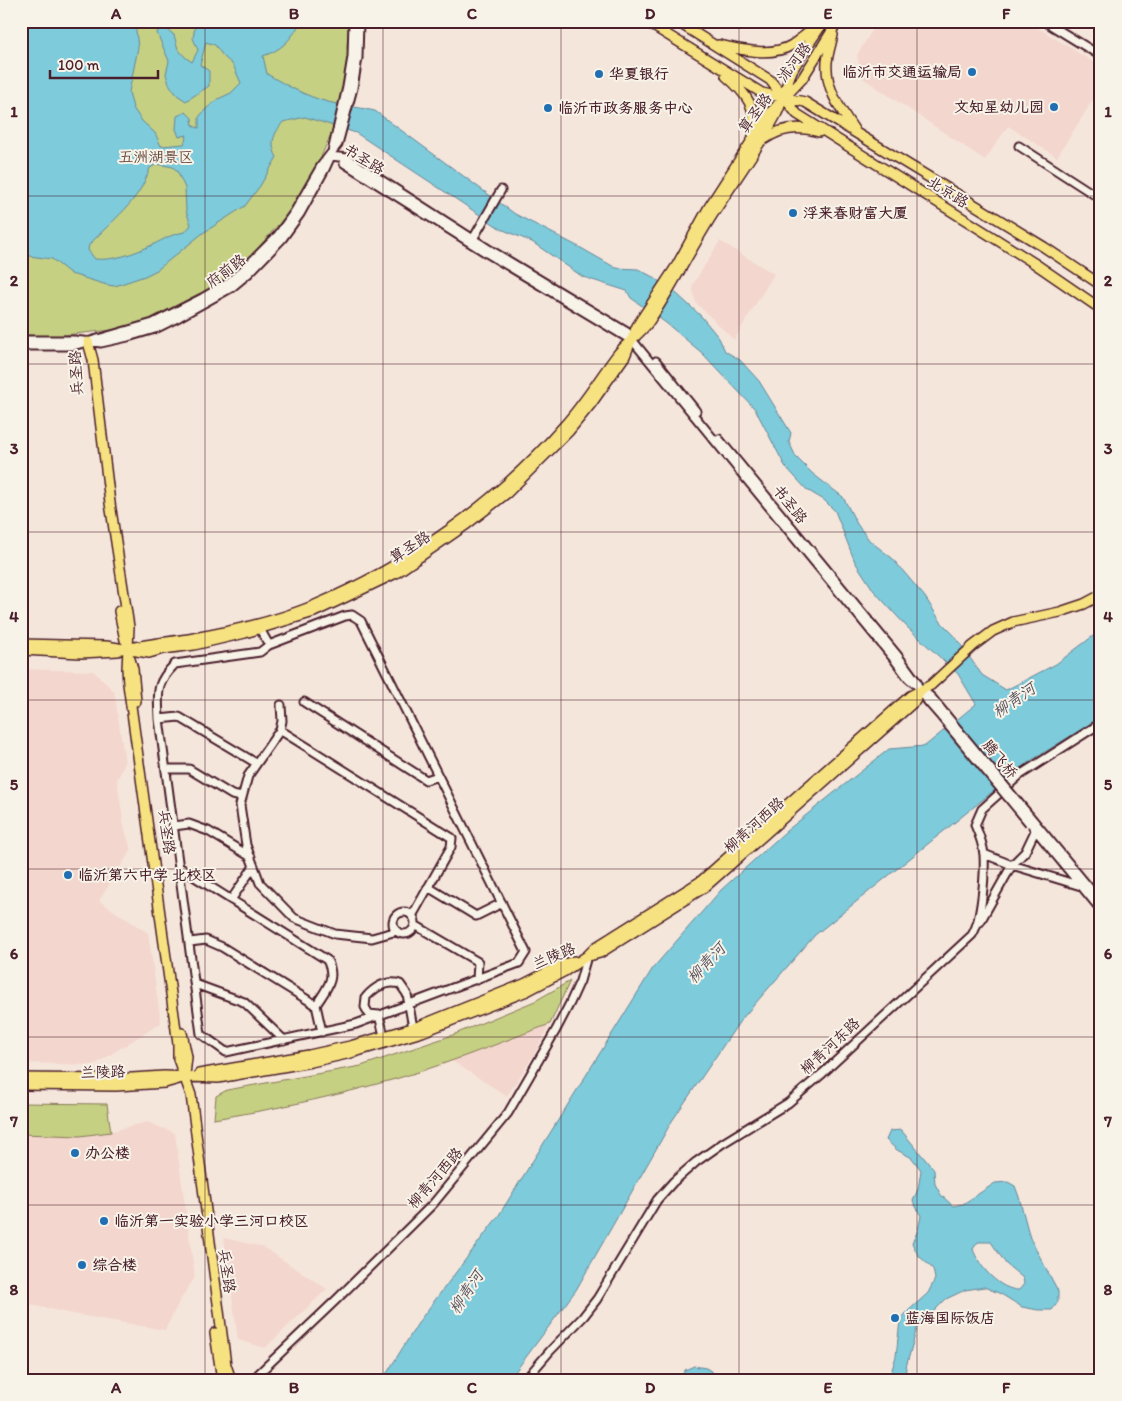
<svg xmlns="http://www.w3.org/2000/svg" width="1122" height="1401" viewBox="0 0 1122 1401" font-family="Itim,'LXGW WenKai TC',sans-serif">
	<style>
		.built { fill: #f3d6cd }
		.green { fill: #c5d083; stroke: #887857 }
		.water { fill: #7dcbdb; stroke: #698695; fill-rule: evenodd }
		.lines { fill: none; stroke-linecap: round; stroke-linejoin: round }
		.minor-casing { stroke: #4a1f2b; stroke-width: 11 }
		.major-casing { stroke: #4a1f2b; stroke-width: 12 }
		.minor { stroke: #f7f3e8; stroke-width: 7 }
		.major { stroke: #f7e281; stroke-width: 9 }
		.minor-bridge-casing { stroke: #4a1f2b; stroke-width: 11; stroke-linecap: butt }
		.minor-bridge { stroke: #f7f3e8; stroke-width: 7 }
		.grid { fill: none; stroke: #4a1f2b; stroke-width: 1; stroke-opacity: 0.55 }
		.poi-dot { fill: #1f6fb2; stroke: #f7f3e8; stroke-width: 2 }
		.labels { text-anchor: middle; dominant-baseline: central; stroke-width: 4; stroke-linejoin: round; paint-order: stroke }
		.street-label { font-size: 15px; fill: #4a1f2b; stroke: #f7f3e8 }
		.poi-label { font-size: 15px; font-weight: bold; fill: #4a1f2b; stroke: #f7f3e8; text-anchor: start }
		.park-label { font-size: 15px; fill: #694b41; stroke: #f7f3e8 }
		.water-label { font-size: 16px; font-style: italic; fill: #595360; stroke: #f7f3e8 }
		.neatline { fill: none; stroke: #4a1f2b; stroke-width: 2 }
		.grid-label { font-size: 16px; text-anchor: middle; font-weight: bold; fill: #4a1f2b }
	</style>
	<rect width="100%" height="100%" fill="#f5e6dc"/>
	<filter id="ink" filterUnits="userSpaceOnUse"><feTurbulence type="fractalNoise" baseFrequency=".02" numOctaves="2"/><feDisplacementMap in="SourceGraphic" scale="10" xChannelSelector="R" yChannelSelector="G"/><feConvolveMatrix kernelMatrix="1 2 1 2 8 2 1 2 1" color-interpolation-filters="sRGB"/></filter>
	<g filter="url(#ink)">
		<path class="built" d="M878 21H1027L1101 67V87L1057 157 1008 126 985 160 861 77 857 55Z
			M720 241 774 274 734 340 696 303 692 286Z
			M21 669 93 671 114 691 125 763 117 780 124 826 131 850 99 901 148 933 161 1023 94 1065 21 1063Z
			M550 1024 533 1056 507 1096 452 1061Z
			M147 1122 175 1133 195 1277 179 1302 165 1330 73 1314 21 1303V1134L80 1136 101 1134Z
			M224 1238 263 1247 327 1289 265 1348 238 1340Z"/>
		<path class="green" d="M21 21H349L347 48 349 57 332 132 313 175 297 203 252 255 212 288 154 319 112 330 55 336 21 335Z
			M570 981 550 1024C493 1045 436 1069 377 1084 323 1099 269 1110 214 1119L216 1096 227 1090 361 1066 450 1036 535 1001Z
			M21 1103 107 1104 111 1132 80 1136 21 1134Z"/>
		<path class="water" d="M21 21H135L138 48 129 92 133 108 142 121 155 133 161 146 184 144 187 135 179 137 176 129 177 116 186 112 192 118 193 126 199 128V117L206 109 218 99 231 93 241 83 233 65 223 56 215 45 206 42 200 65 209 71V86L186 101 177 95 169 84 166 74 169 61 157 33 161 24 174 35 178 49 185 57 192 62 198 50 193 38 195 27 189 21H301C292 39 282 50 263 56L267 74C286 85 305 96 328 102 343 106 359 107 375 111L515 214 581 248 616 268 638 269 653 277 677 294 701 316 719 338 725 351 740 360 759 381 791 433 789 442 796 457 813 474 843 497 857 524 870 541 892 558 909 578 925 597 941 622 954 635 982 675 1006 690 1056 664 1101 630V717L1032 760 815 935 740 1021 672 1121 576 1290 509 1380H366L387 1373 420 1320 499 1215 653 968 721 890 785 832 889 749 925 746 976 704 958 674 907 627 874 591 855 562 835 511 824 500 807 490 785 466 755 409 702 353 666 323 631 298 627 291 583 277 532 242 501 229 356 133 305 117 283 122C274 134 269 143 277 157L260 186 245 206 203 233 157 270 145 276 115 286 107 285 71 274 52 259 21 255ZM157 164 173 167 177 171 185 188 186 211 191 225 185 232C171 234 165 239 152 245 135 253 114 261 95 259L88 250 89 245C114 218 138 204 150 168Z
			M901 1130 934 1170 935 1184 941 1195 953 1206 963 1204 995 1183 1008 1182 1015 1186 1019 1197 1030 1238 1058 1291V1302L1052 1310H1038L1022 1307 1001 1294 984 1287 965 1290 946 1299 917 1328 906 1367 905 1380H889L896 1356 900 1320 908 1311 928 1293 935 1279 933 1269 918 1255 912 1243 918 1230 921 1216 913 1201 918 1189 921 1170 912 1158 897 1150 886 1140 890 1131ZM978 1242H991L1006 1264 1023 1278 1024 1284 1019 1290C1000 1290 979 1267 973 1249Z
			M694 1366 706 1368 725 1380 711 1378 704 1380H679L685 1370Z"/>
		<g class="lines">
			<defs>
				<path id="minor" d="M1044 21 1101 56
					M1019 146 1101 199
					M331 156 347 158 487 248 627 332 633 341 894 659 908 678 932 698 946 715
					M344 163 485 252 626 337
					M473 239 501 190
					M21 340H74L101 343 128 337 155 329 179 317 231 288 249 273 282 239 300 214 325 169 331 156 347 87 352 57 353 21
					M21 346H73L153 323 202 298 228 283 244 269 278 235 295 211 321 166 338 144 353 88 358 58 359 21
					M656 361 696 411
					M719 439 898 656 917 682
					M260 629 269 645 345 616 352 615 361 621 526 952 519 963 356 1024 226 1052 201 1034 159 719C158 692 155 684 175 664L260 652 269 645
					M923 694 928 702 942 718
					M304 702 426 780 438 776
					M281 705 282 721 280 730 248 776 240 805 246 845 260 883 294 918 335 934 372 938 397 931
					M159 719 179 717 256 763
					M280 730 452 838 451 847 412 916
					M166 769H189L232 795 242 797
					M1033 820 1096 896
					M174 826 189 824 208 831 251 857
					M1033 827 1101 910
					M984 854 1012 865 1081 886
					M179 867 327 960C337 979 326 989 316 1005L322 1032
					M428 887 476 916 502 903
					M231 900 254 866
					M393 923a11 11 0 1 1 22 0a11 11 0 1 1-22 0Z
					M980 922 1012 865 1025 852 1035 831
					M415 925 478 962 477 980
					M190 942 206 940 222 947 316 1005
					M195 984 244 1002 284 1040
					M384 1036 379 1015 369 1014 365 1007 366 997C375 987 386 980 400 984L407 994 413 1028
					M252 1380 336 1300 433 1204 508 1113 556 1030 570 1003 580 981 587 956
					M525 1380 550 1351 583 1317 597 1299 657 1200 673 1182 696 1162 723 1143 788 1103 823 1073 972 935C982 920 985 874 984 855 983 844 979 834 975 825L982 809 1020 775 1101 723"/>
				<path id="major" d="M645 21 762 93 805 102 1044 247 1101 285
					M676 21 770 80 797 114 1034 263 1101 309
					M833 35C831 44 828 53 827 62 825 89 841 110 855 131
					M718 45C740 49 770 58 792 45 802 38 811 30 821 23
					M726 76C746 93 758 108 753 135
					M763 140C780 128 798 125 819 132
					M88 342 93 360 110 503 129 627 127 669 128 684 178 1044V1059L191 1095 226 1365 231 1380
					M119 611 125 640
					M21 644 106 646 149 653 163 649 194 645 245 633 314 612 346 597 396 573 467 524 507 493 569 431 591 404 625 356 637 326 677 265 709 207 769 114 802 79 838 21
					M131 648C152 643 173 642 194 638 234 631 276 621 313 606 408 566 496 504 564 426 584 404 599 379 617 355 626 343 639 335 648 323 671 289 689 252 711 217 732 184 756 152 775 117 783 103 785 86 792 71 801 54 813 38 824 21
					M21 650 81 653 118 651
					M130 659 133 669 136 701
					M589 956 600 953 705 887 895 719 915 701 920 691
					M182 1033 187 1057 185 1075
					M199 1074 309 1055 350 1046 419 1026 524 984 561 965 574 961
					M21 1078 116 1079 164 1076 218 1078 311 1062 351 1053 422 1032 527 991 565 971 587 956 596 947 701 881 910 696 931 685 973 646 993 631 1013 622 1060 612 1084 604 1101 595
					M21 1085 116 1086 165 1083 179 1079
					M215 1333 222 1380"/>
			</defs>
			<use href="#minor" class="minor-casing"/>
			<use href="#major" class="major-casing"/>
			<use href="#minor" class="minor"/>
			<use href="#major" class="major"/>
			<defs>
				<path id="minor-bridge" d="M946 715 1033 820
					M942 718 1029 823"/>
			</defs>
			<use href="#minor-bridge" class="minor-bridge-casing"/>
			<use href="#minor-bridge" class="minor-bridge"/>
		</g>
	</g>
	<path class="grid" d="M205 21V1380M383 21V1380M561 21V1380M739 21V1380M917 21V1380M21 196H1101M21 364H1101M21 532H1101M21 700H1101M21 869H1101M21 1037H1101M21 1205H1101"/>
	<g class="poi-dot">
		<circle cx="972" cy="72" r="5"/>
		<circle cx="599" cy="74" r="5"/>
		<circle cx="1054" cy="107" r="5"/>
		<circle cx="548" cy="108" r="5"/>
		<circle cx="793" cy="213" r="5"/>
		<circle cx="68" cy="875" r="5"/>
		<circle cx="75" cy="1153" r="5"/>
		<circle cx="104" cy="1221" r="5"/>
		<circle cx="82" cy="1265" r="5"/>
		<circle cx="895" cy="1318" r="5"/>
	</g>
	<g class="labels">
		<g class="street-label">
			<text transform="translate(794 62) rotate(-53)">沭河路</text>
			<text transform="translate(755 113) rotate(-54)">算圣路</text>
			<text transform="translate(364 159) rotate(31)">书圣路</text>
			<text transform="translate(948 192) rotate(32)">北京路</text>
			<text transform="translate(226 271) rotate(-37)">府前路</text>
			<text transform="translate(76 373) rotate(-93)">兵圣路</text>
			<text transform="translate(790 504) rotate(51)">书圣路</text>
			<text transform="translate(410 547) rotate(-33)">算圣路</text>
			<text transform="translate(1000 759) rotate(50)">腾飞桥</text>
			<text transform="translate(754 825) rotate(-42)">柳青河西路</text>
			<text transform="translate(167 832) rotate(83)">兵圣路</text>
			<text transform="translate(554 956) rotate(-23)">兰陵路</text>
			<text transform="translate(830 1046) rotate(-43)">柳青河东路</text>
			<text transform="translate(103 1072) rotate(-1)">兰陵路</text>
			<text transform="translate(435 1178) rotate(-49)">柳青河西路</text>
			<text transform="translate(227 1271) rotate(82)">兵圣路</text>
		</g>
		<g class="poi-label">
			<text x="962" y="72" text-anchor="end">临沂市交通运输局</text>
			<text x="609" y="74">华夏银行</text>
			<text x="1044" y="107" text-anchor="end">文知星幼儿园</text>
			<text x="558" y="108">临沂市政务服务中心</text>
			<text x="803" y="213">浮来春财富大厦</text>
			<text x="78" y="875">临沂第六中学 北校区</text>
			<text x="85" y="1153">办公楼</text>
			<text x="114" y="1221">临沂第一实验小学三河口校区</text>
			<text x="92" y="1265">综合楼</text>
			<text x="905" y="1318">蓝海国际饭店</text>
		</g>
		<g class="park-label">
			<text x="156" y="157">五洲湖景区</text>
		</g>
		<g class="water-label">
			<text transform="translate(1014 700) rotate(-35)">柳青河</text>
			<text transform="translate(706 963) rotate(-47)">柳青河</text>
			<text transform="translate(466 1292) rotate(-56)">柳青河</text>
		</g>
	</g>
	<rect width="1122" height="1401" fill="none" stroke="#f7f3e8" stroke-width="55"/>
	<path d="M50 70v8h108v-8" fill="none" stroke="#4a1f2b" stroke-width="2.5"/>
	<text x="58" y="70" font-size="15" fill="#4a1f2b" stroke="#f7f3e8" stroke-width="4" paint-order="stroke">100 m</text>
	<rect x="28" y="28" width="1066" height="1346" class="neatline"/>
	<g class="grid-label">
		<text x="116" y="19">A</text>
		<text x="294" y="19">B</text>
		<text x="472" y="19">C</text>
		<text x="650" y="19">D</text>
		<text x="828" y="19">E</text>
		<text x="1006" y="19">F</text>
		<text x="14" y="117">1</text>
		<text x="1108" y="117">1</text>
		<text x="14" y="286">2</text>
		<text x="1108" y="286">2</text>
		<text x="14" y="454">3</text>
		<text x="1108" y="454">3</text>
		<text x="14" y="622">4</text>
		<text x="1108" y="622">4</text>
		<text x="14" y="790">5</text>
		<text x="1108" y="790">5</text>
		<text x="14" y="959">6</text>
		<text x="1108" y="959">6</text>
		<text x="14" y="1127">7</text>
		<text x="1108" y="1127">7</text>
		<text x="14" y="1295">8</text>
		<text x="1108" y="1295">8</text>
		<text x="116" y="1393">A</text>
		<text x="294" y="1393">B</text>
		<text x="472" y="1393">C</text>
		<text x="650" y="1393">D</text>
		<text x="828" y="1393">E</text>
		<text x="1006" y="1393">F</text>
	</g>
</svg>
